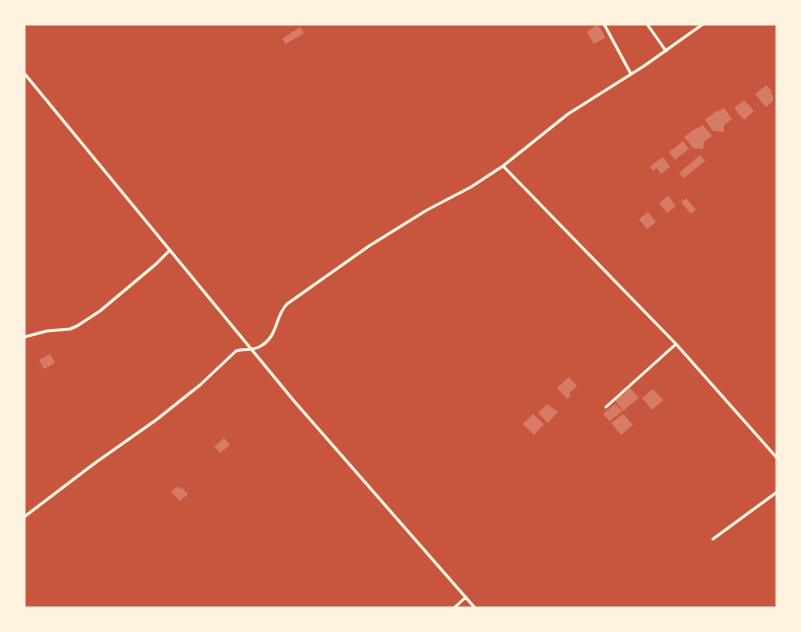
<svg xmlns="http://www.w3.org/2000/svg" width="801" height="632" viewBox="0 0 801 632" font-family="Merriweather,serif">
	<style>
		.building { fill: #d67c66 }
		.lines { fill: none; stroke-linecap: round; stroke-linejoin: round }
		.minor { stroke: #fff3e0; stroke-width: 3 }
	</style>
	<rect width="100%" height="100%" fill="#c8553d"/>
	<path class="building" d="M597 25 601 29 605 38 594 44 587 32Z
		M300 27 304 33 286 44 282 39Z
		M766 85 771 90V93L773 96V101L766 107 755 94Z
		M744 100 754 111 744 120 734 108Z
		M724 108 732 119 724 125V132L713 131 705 120 716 111V112Z
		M703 125 712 136 704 142 703 149 693 148 684 137 695 129Z
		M683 141 689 149 675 160 669 152Z
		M700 155 705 161 684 178 679 173Z
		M663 157 670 167 661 174 657 168 653 171 650 166Z
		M668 196 676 206 667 213 659 203Z
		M686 198 696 210 691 214 681 202Z
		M648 212 656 222 647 229 639 219Z
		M50 354 55 363 44 369 39 360Z
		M569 377 577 386 569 394 571 396 567 399 557 388Z
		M630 388 639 398 623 411 615 401Z
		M653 389 663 400 652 410 642 398Z
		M547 404 558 412 548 423 538 413Z
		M615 404 622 411 610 421 603 414Z
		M533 414 544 424 534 435 523 424Z
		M623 414 633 425 621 435 611 423Z
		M224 438 230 445 220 453 214 447Z
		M177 486 179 489 181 487 188 494 180 501 171 492Z"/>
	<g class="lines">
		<path class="minor" d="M604 24 631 74
			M647 24 666 51
			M24 73 294 401 475 608
			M503 166 676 344 777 458
			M24 337 47 331 70 329 77 326 100 311 156 264 170 250
			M606 407 676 344
			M24 517 95 463 156 420 200 385 236 351C244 348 252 351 259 347 279 337 274 317 287 304L369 246 427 210 471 187 503 166 568 114 644 66 703 24
			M713 539 777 492
			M454 608 466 597"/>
	</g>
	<rect width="801" height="632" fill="none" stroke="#fff3e0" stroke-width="51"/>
</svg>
